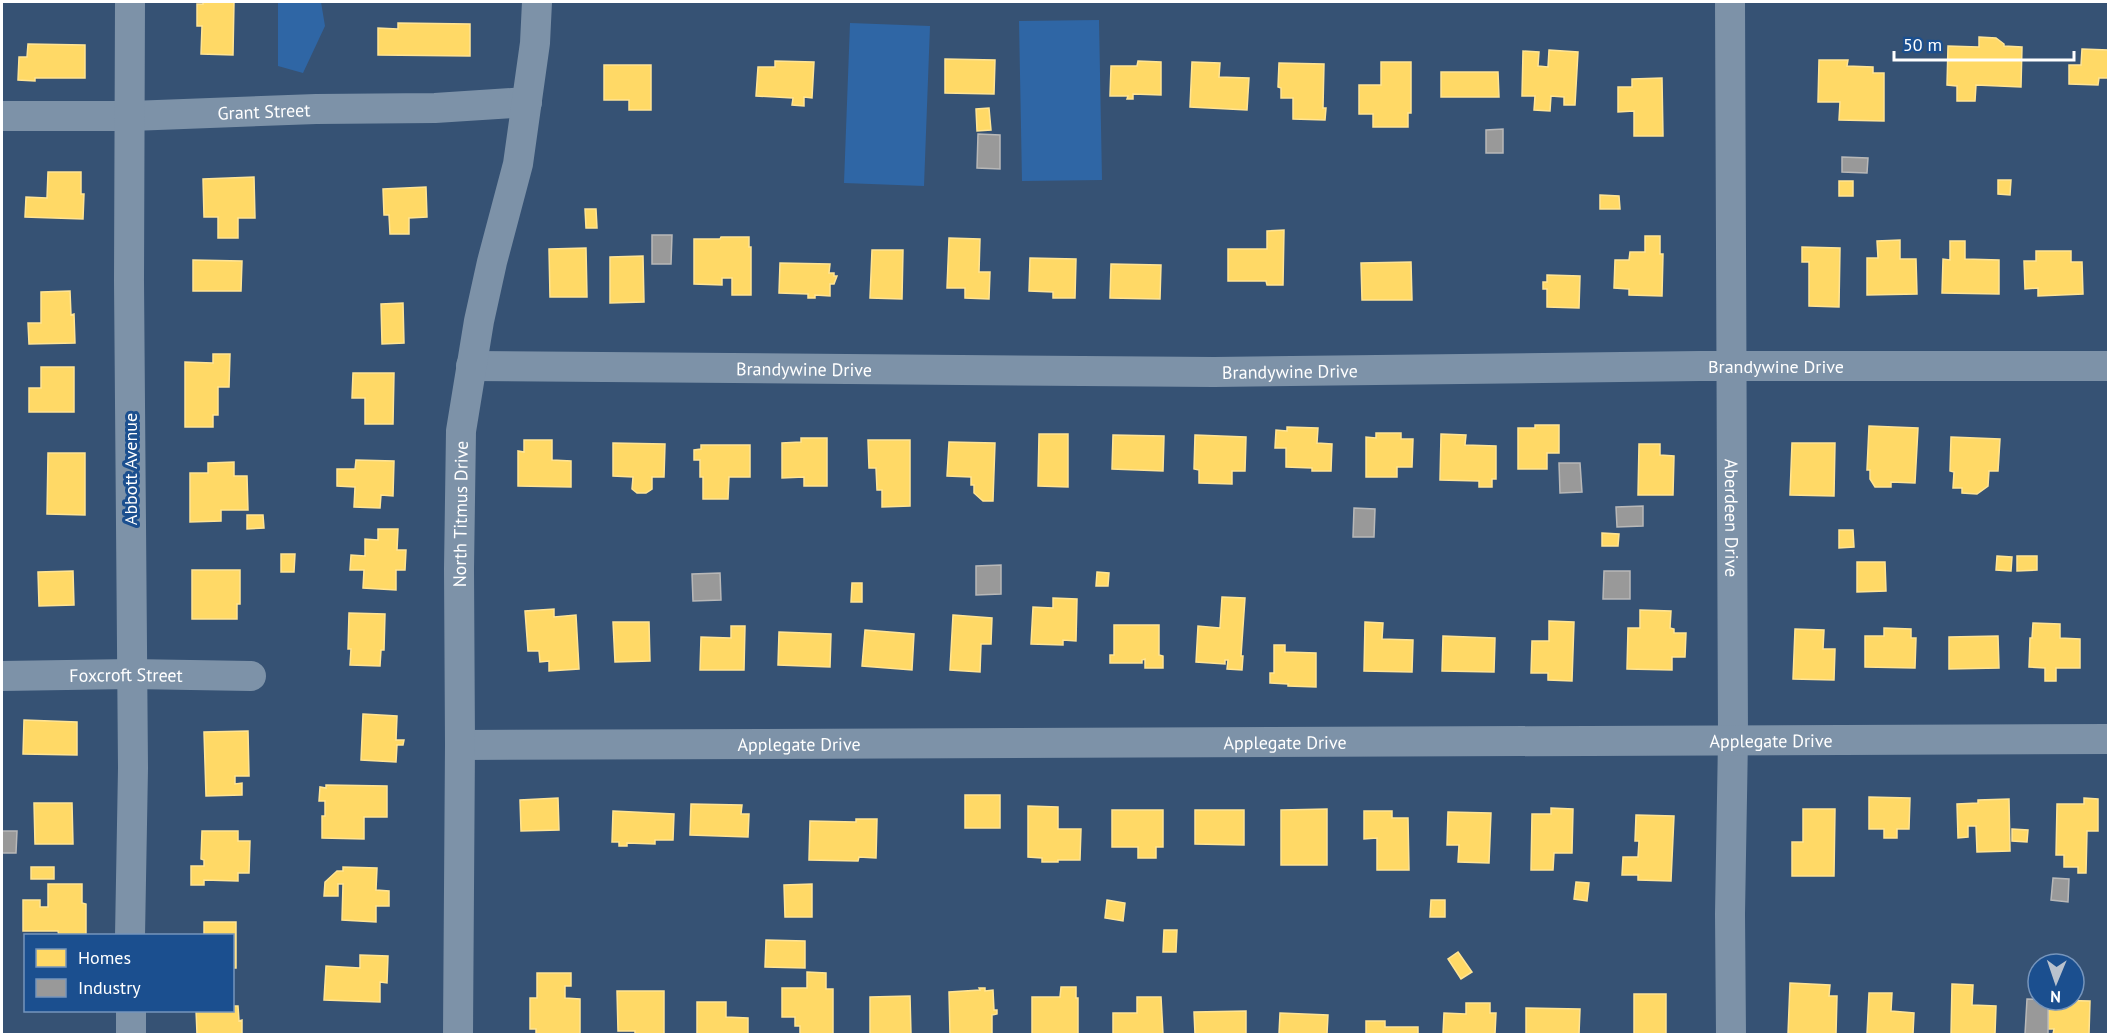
<svg xmlns="http://www.w3.org/2000/svg" width="2110" height="1036" viewBox="0 0 2110 1036" font-family="'PT Sans',sans-serif">
	<style>
		.green { fill: #2f66a5 }
		.homes { fill: #ffd966; stroke: #ffe494; stroke-width: 1.5 }
		.industry { fill: #999; stroke: #b8b8b8; stroke-width: 1.5 }
		.lines { fill: none; stroke-linecap: round; stroke-linejoin: round }
		.minor { stroke: #7d92a8; stroke-width: 30 }
		.labels { text-anchor: middle; dominant-baseline: central; stroke-width: 6; stroke-linejoin: round; paint-order: stroke }
		.street-label { font-size: 18px; fill: #fff; stroke: #1b4f8f }
	</style>
	<rect width="100%" height="100%" fill="#365274"/>
	<path class="green" d="M278 2H321L325 26 303 73 278 66Z
		M1099 20 1102 180 1022 181 1019 21Z
		M850 23 930 26 924 186 844 183Z"/>
	<path class="homes" d="M203 2H234L233 55 201 54 202 26H197V4H203Z
		M398 23 470 24V56L378 55V28L398 29Z
		M1979 37 1996 38 2004 44V46L2022 47 2021 87 1976 85 1975 101H1957V86L1947 85 1948 46 1979 47Z
		M28 44 85 45V78H35V81L18 80 19 57H27Z
		M2082 49 2108 50V78H2099L2098 85 2069 84V65H2081Z
		M1549 50 1578 52 1575 105H1564V97L1551 96 1550 111 1534 110 1535 96H1522L1523 51 1539 52 1538 66 1548 67Z
		M945 59 995 60 994 94 945 93Z
		M1819 60H1848L1847 66 1873 67V73H1884V121L1839 120 1840 102H1818Z
		M775 61 814 62 812 98 804 97V106L792 105 793 98 756 96 758 67H775Z
		M1138 61 1161 62V95L1133 94V99H1127L1128 96H1110L1111 66H1137Z
		M1192 62 1220 63 1219 77 1249 78 1247 110 1190 107Z
		M1381 62H1411V113H1408V127H1373V114H1359V85H1381Z
		M1279 63 1324 64 1323 108H1326L1325 120 1293 119V98H1281V88L1278 87Z
		M604 65H651V110H629V100H604Z
		M1441 72H1498L1499 97H1441Z
		M1662 78 1663 136H1634V111L1618 112V87H1632V79Z
		M989 108 991 130 977 131 976 109Z
		M48 172H81V194H84L83 219 25 217 26 197 47 198Z
		M254 177 255 218H238V238H218V217H204L203 179Z
		M1998 180H2011L2010 195 1998 194Z
		M1839 181H1853V196H1839Z
		M426 187 427 217 409 218V234H390L389 215H384L383 189Z
		M1600 195 1619 196 1620 209H1600Z
		M585 209H596L597 228H586Z
		M1284 230 1283 285H1267L1266 281H1228V249H1267V231Z
		M1645 236H1660V254H1663L1662 296 1629 295V289L1614 288 1615 260H1629L1630 252H1645Z
		M721 237H749V247H751V295H732V278H722V285L694 284V239H720Z
		M949 238 980 239 979 272H990L989 299 965 298V288H947Z
		M1900 240V259H1916L1917 294 1867 295V258H1878L1877 241Z
		M1950 241H1965V259L1999 260V294L1942 293 1943 259 1950 260Z
		M1802 247 1840 248 1839 307 1809 306V262H1802Z
		M586 248 587 297H550L549 249Z
		M872 250H903L902 299 870 298Z
		M2036 251H2071V262H2082L2083 294 2038 296V288L2025 289 2024 261H2036Z
		M643 256 644 302 610 303V257Z
		M1030 258 1076 259 1075 298H1053V292L1029 291Z
		M193 260 242 261 241 291H193Z
		M1411 262 1412 300H1362L1361 263Z
		M780 263 830 264 829 273H834V276H837L834 284H830V296L815 295V298H808V294L779 293Z
		M1111 264 1161 265 1160 299 1110 298Z
		M1547 275 1580 276 1579 308 1547 307V289H1543V282H1547Z
		M70 291 71 315 74 314 75 343 29 344 28 323H41V292Z
		M403 303 404 343 382 344 381 304Z
		M213 354H230L229 387H218V415H213V427H185V362L213 363Z
		M41 367H74V412H29V388H41Z
		M353 373H394L393 424H365V398H352Z
		M1535 425H1559V453H1547V469H1518V428H1535Z
		M1869 426 1918 428 1915 483 1891 482V487H1875L1870 479V470H1867Z
		M1287 427 1318 428 1317 443 1332 444 1331 471H1312V468L1286 467V448H1275L1276 430 1287 431Z
		M1376 433H1401V439H1413L1412 467H1397V477H1366V437L1376 438Z
		M1039 434H1068V487L1038 486Z
		M1441 434 1466 435 1465 445 1496 446V479H1492V487H1479V481L1440 480Z
		M1113 435 1164 436 1163 471 1112 469Z
		M1195 435 1246 437 1245 471H1232V484L1199 483V470L1194 469Z
		M1951 437 2000 439 1998 471H1989L1988 486 1977 494 1962 493V488H1953L1954 472 1950 471Z
		M801 438H827V486H804V477L782 478V443L801 442Z
		M524 440H552V460L571 461V487L518 486V451L524 452Z
		M868 440H910V506L882 507V490H877L876 468H869Z
		M949 442 995 443 993 501H983L974 493V485H971V477L947 476Z
		M613 443 665 444 664 477H652V489L646 493H637L632 489 633 477 613 476Z
		M1792 443H1835L1834 496 1790 495Z
		M1639 444H1660V455L1674 456 1673 495H1638Z
		M701 445H750V477H729L728 499H703V477H700V460H694V450L701 449Z
		M48 453H85V515L47 514Z
		M356 460 394 461 393 496 381 495 380 508 354 507 355 487 337 486V469H355Z
		M234 462V476H247L248 510H221V521L190 522V473H208V463Z
		M247 515H263L264 528 247 529Z
		M378 529H398L397 550H406L405 570H396V590L363 588 364 570H350L351 555 365 556V539L378 540Z
		M1839 530H1853L1854 547 1839 548Z
		M1602 533 1619 534 1618 546H1602Z
		M281 554H295L294 572H281Z
		M1997 556 2012 557 2011 571 1996 570Z
		M2017 556H2037V570L2017 571Z
		M1857 562H1885L1886 591 1857 592Z
		M192 570H240V604H237V619H192Z
		M73 571 74 605 39 606 38 572Z
		M1097 572 1109 573 1108 586H1096Z
		M852 583H862V602H851Z
		M1222 597 1245 598 1241 656H1243L1242 670 1227 669 1228 660H1225V664L1196 662 1198 626 1220 628Z
		M1053 598 1077 599 1076 641 1063 640V645L1031 644 1033 607 1053 608Z
		M554 609V617L576 615 579 669 549 671V661L540 662 539 651H528L525 611Z
		M1640 610 1671 611 1670 628 1674 629V633H1686L1685 657H1672V670L1627 669 1628 628H1640Z
		M349 613 385 614 384 650H381L380 666 350 665 351 649H348Z
		M953 615 992 618 991 644H981L980 672 950 670Z
		M1549 621 1574 622 1572 681 1548 680V673H1531L1532 641H1549Z
		M613 622H649L650 661 615 662Z
		M1365 622 1383 623 1382 639 1413 640 1412 672 1364 671Z
		M2033 623 2060 624V638L2080 639V668H2056V681H2045V668L2029 667 2030 638H2032Z
		M1114 625H1159V655L1163 656V668H1145V659L1142 660V663H1110V655H1114Z
		M731 626H745L744 670H700L701 637 731 638Z
		M1884 628 1911 629V638H1916L1915 668 1865 667V636H1884Z
		M1795 629 1824 630 1823 649H1835L1834 680 1793 679Z
		M865 630 914 634 912 670 862 666Z
		M779 632 831 634 830 667 778 665Z
		M1443 636 1495 638 1494 672 1442 671Z
		M1998 636 1999 668 1949 669V637Z
		M1274 645H1285V652L1316 653V687L1288 686V684L1270 683V673H1274Z
		M363 714 397 716 396 740H404L403 745H397L396 762 361 760Z
		M24 720 77 722V755L23 754Z
		M248 731 249 776H235V784L242 783V795L206 796 204 732Z
		M326 785 387 786V817H364V839L322 838V816H325V801H319L320 787 326 788Z
		M965 795H1000V828H965Z
		M1869 797 1910 798 1909 829H1897V838H1884V829H1869Z
		M558 798 559 830 521 831 520 800Z
		M2084 798 2098 799V831H2087L2086 873H2078V867H2064V855H2056L2057 804H2084Z
		M2009 799 2010 851 1977 852 1976 826H1968V837L1958 838 1957 804 1978 803V800Z
		M34 803H72L73 844H35Z
		M691 804 742 805 741 814H749L748 837 690 835Z
		M1028 806 1058 807V829H1081L1080 860H1058V862H1042V858L1028 857Z
		M1551 808 1573 809 1572 853H1554L1553 870H1531L1532 814H1551Z
		M1327 809V865H1281V810Z
		M1803 809H1835L1834 876H1792V842H1803Z
		M1112 810H1163V847H1156V858H1138V847H1112Z
		M1195 810H1244V845L1195 844Z
		M613 811 674 814 673 840H655V844L627 843V846H619V842H612Z
		M1364 811H1392V818H1408L1409 870H1377V838L1364 839Z
		M1448 812 1491 813 1489 863 1458 862 1459 845H1447Z
		M1636 815 1674 816 1671 881 1638 880V875H1622L1623 857H1638L1639 841H1635Z
		M856 819H877L876 858 859 857 858 861 809 860 810 821 856 822Z
		M2012 829 2028 830 2027 842 2012 841Z
		M202 831H238V841H250L249 873H238V881L204 880V885H191V866H204V860L201 859Z
		M31 867H54V879H31Z
		M343 867 377 868 376 890 389 891V906H376V922L342 920 343 884H338V896H324L325 882 337 871H343Z
		M1576 882 1589 883 1587 901 1574 899Z
		M48 884H82V903L86 904V936H59L58 931H23V900H40V907H48Z
		M812 884V917H785L784 885Z
		M1107 900 1125 903 1123 921 1105 918Z
		M1431 900H1445V917H1430Z
		M204 922H236V968H232V936H204Z
		M1164 930H1177L1176 952H1163Z
		M766 940 805 941V968L765 967Z
		M1458 952 1472 972 1461 979 1448 959Z
		M360 955 388 956 387 983 380 982V1002L324 1000 326 966 360 968Z
		M807 972 826 973V989H833V1034H800V1026H795V1017H782V988H807Z
		M537 973H571V986H565V998L580 999V1034H536V1029H530V998H537Z
		M1790 983 1830 985 1829 996H1837L1836 1034H1788Z
		M1952 984 1973 985 1972 1005 1996 1006 1995 1034H1951Z
		M1061 987H1076V998H1078V1034H1032V997H1060Z
		M979 988H985V991L993 990 994 1010H997V1014L992 1015V1034H950L949 992 980 990Z
		M617 991H664V1034H635V1031H618Z
		M1869 993H1892L1891 1011 1914 1013 1913 1034H1867Z
		M1634 994H1666V1034H1634Z
		M910 996 911 1034H870V997Z
		M1137 997H1161L1163 1034H1113V1013H1137Z
		M2049 1000 2090 1001 2089 1034H2053L2054 1029H2048Z
		M697 1002H726V1017L748 1018V1034H697Z
		M1466 1003H1490V1013H1496L1495 1034H1443L1444 1013 1466 1014Z
		M232 1006H238L239 1021 242 1020V1034H197L196 1010H232Z
		M1526 1008 1580 1009 1579 1034H1526Z
		M1246 1011V1034H1195L1194 1012Z
		M1280 1013 1328 1015 1327 1034H1279Z
		M1366 1021H1385V1027H1418V1034H1366Z"/>
	<path class="industry" d="M1503 129V153H1486V130Z
		M978 134 1000 135V169L977 168Z
		M1842 157 1868 158 1867 173 1842 172Z
		M652 235H672L671 264H652Z
		M1559 463H1580L1582 492 1560 493Z
		M1643 506V526L1617 527 1616 507Z
		M1354 508 1375 509 1374 537H1353Z
		M1001 565V594L976 595V566Z
		M1604 571H1630V599H1603Z
		M720 573 721 600 693 601 692 574Z
		M2 831H17L16 853H2Z
		M2053 878 2069 879 2068 902 2051 900Z
		M2027 999 2048 1000V1034H2025Z"/>
	<g class="lines">
		<g class="minor">
			<path id="s1" d="M1730 2 1733 739 1730 914 1731 1034"/>
			<path id="s2" d="M2 116H131L316 109 435 108 527 102"/>
			<path id="s3" d="M471 366 1214 372 1700 366H2108"/>
			<path id="s4" d="M2 676 131 674 251 676"/>
			<path id="s5" d="M460 745 2108 739"/>
			<path d="M130 936 133 768 129 281 130 2"/>
			<path d="M131 1010V1034"/>
			<path id="s6" d="M458 1034 460 745 459 569 461 431 479 321 492 262 518 164 535 43 537 2"/>
		</g>
	</g>
	<g class="labels">
		<g class="street-label">
			<text stroke="none"><textPath href="#s2" startOffset="262">Grant Street</textPath></text>
			<text stroke="none"><textPath href="#s3" startOffset="1305">Brandywine Drive</textPath></text>
			<text stroke="none"><textPath href="#s3" startOffset="333">Brandywine Drive</textPath></text>
			<text stroke="none"><textPath href="#s3" startOffset="819">Brandywine Drive</textPath></text>
			<text transform="translate(130 469) rotate(-90)">Abbott Avenue</text>
			<text stroke="none"><textPath href="#s6" startOffset="520">North Titmus Drive</textPath></text>
			<text stroke="none"><textPath href="#s1" startOffset="516">Aberdeen Drive</textPath></text>
			<text stroke="none"><textPath href="#s4" startOffset="124">Foxcroft Street</textPath></text>
			<text stroke="none"><textPath href="#s5" startOffset="1311">Applegate Drive</textPath></text>
			<text stroke="none"><textPath href="#s5" startOffset="825">Applegate Drive</textPath></text>
			<text stroke="none"><textPath href="#s5" startOffset="339">Applegate Drive</textPath></text>
		</g>
	</g>
	<rect width="2110" height="1036" fill="none" stroke="#ffffff" stroke-width="6"/>
	<rect x="24" y="934" width="210" height="78" fill="#1b4f8f" stroke="#7695bc" stroke-width="1.5"/>
	<rect x="36" y="949" width="30" height="18" fill="#ffd966" stroke="#7695bc" stroke-width="1.5"/>
	<text x="78" y="964" font-size="18" fill="#ffffff">Homes</text>
	<rect x="36" y="979" width="30" height="18" fill="#999999" stroke="#7695bc" stroke-width="1.5"/>
	<text x="78" y="994" font-size="18" fill="#ffffff">Industry</text>
	<g transform="translate(2056 982) rotate(182)"><circle r="28" fill="#1b4f8f" stroke="#7695bc" stroke-width="1.5"/>
	<path d="M0-4.5L10 22L0 15L-10 22Z" fill="#b9c2ce"/>
	<text y="-9" font-size="16" font-weight="bold" text-anchor="middle" fill="#ffffff">N</text>
	</g>
	<path d="M1894 51v9h180v-9" fill="none" stroke="#ffffff" stroke-width="3"/>
	<text x="1903" y="51" font-size="18" fill="#ffffff" stroke="#1b4f8f" stroke-width="4.5" paint-order="stroke">50 m</text>
</svg>
